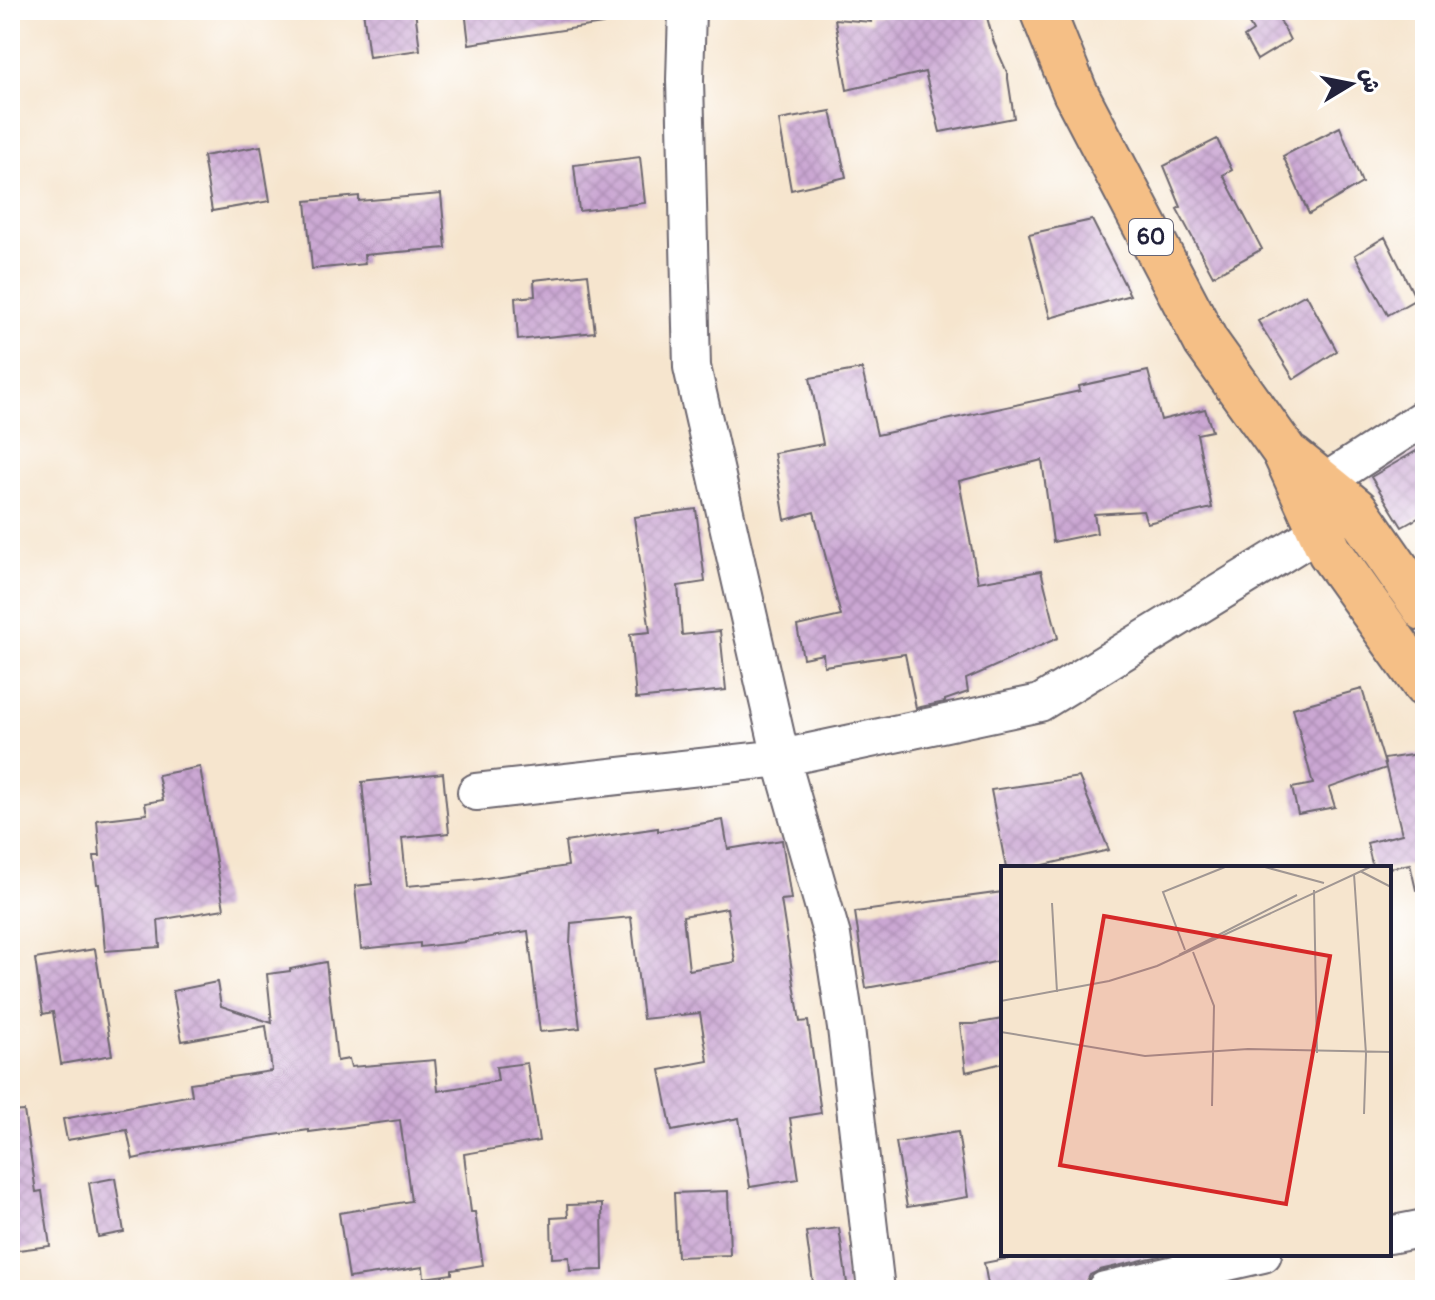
<svg xmlns="http://www.w3.org/2000/svg" width="1435" height="1300" viewBox="0 0 1435 1300" font-family="Pangolin,'Playpen Sans Arabic',sans-serif">
	<style>
		.building { fill: url(#building-cross-hatch); fill-rule: evenodd }
		.lines { fill: none; stroke-linecap: round; stroke-linejoin: round }
		.minor-casing { stroke: #6c666e; stroke-width: 40 }
		.primary-casing { stroke: #6c666e; stroke-width: 48 }
		.minor { stroke: #fff; stroke-width: 36 }
		.primary { stroke: #f5bf86; stroke-width: 44 }
		.labels { text-anchor: middle; dominant-baseline: central; stroke-width: 8; stroke-linejoin: round; paint-order: stroke }
		.shield { fill: #fff; stroke: #646476; stroke-width: 2 }
		.shield-label { font-size: 22px; font-weight: bold; fill: #22223b }
		.inset-road { fill: none; stroke: #a19793; stroke-width: 2 }
		.view { fill: #d62828; fill-opacity: 0.15; stroke: #d62828; stroke-width: 4 }
		.inset-edge { fill: none; stroke: #22223b; stroke-width: 4 }
	</style>
	<defs>
		<pattern id="building-cross-hatch" width="8" height="8" patternUnits="userSpaceOnUse" patternTransform="scale(2)"><rect width="8" height="8" fill="#cba7d3"/><path d="M0 0l8 8M0 8l8-8" fill="none" stroke="#ae8fb6"/></pattern>
	</defs>
	<rect width="100%" height="100%" fill="#fff"/>
	<filter id="ink" filterUnits="userSpaceOnUse"><feTurbulence type="fractalNoise" baseFrequency=".0125" numOctaves="2"/><feDisplacementMap in="SourceGraphic" scale="16" xChannelSelector="R" yChannelSelector="G"/><feConvolveMatrix kernelMatrix="1 2 1 2 8 2 1 2 1" color-interpolation-filters="sRGB"/></filter>
	<filter id="wash" filterUnits="userSpaceOnUse"><feTurbulence type="fractalNoise" baseFrequency=".006" numOctaves="4" result="noise"/><feDisplacementMap in="SourceGraphic" scale="32" xChannelSelector="R" yChannelSelector="G"/><feGaussianBlur stdDeviation="1.8" result="paint"/><feColorMatrix in="noise" values="0 0 0 0 0 0 0 0 0 0 0 0 0 0 0 0 0 1.4 0 .05"/><feComposite in="paint" operator="in"/></filter>
	<g filter="url(#wash)">
		<rect width="100%" height="100%" fill="#f6e5ce"/>
		<g id="blocks">
			<path class="building" d="M363 10H415L420 50 369 57Z
				M465 10H602L603 24 469 44Z
				M885 10H985L994 43 1007 72 1014 118 940 132 925 72 847 90 835 19 871 22 870 16 886 15Z
				M1241 10H1275L1290 40 1257 60 1244 37 1253 31Z
				M831 111 846 177 791 190 779 120Z
				M1340 127 1362 183 1309 214 1283 156Z
				M1217 139 1232 170 1223 175 1262 249 1213 276 1177 209 1181 207 1164 166Z
				M261 146 270 201 212 211 203 156Z
				M640 157 645 203 579 211 574 165Z
				M441 194 446 248 364 255 365 264 312 269 306 201 359 196V201Z
				M1092 220 1130 295 1050 318 1029 234Z
				M1385 237 1416 299 1388 315 1355 255Z
				M588 274 595 332 518 340 515 298 535 296 534 280Z
				M1306 294 1337 351 1294 379 1258 321Z
				M862 369 877 435 1080 391 1079 386 1148 371 1161 420 1205 409 1212 431 1197 434 1212 508 1147 523 1143 511 1094 514 1097 533 1053 542 1042 460 959 481 978 582 1041 571 1058 638 966 679 968 692 945 700V702L916 708 905 654 824 666 823 654 803 658 797 626 841 616 814 512 785 520 774 453 823 444 810 378Z
				M1425 446V514L1402 527 1371 477Z
				M696 509 705 582 678 586 682 635 720 631 726 690 636 699 630 634 650 632 634 517Z
				M1362 689 1386 768 1384 759 1425 753V889L1416 890 1410 864 1390 868H1373L1367 843 1402 834 1386 768 1329 788 1335 807 1298 814 1292 788 1313 784 1293 708Z
				M200 767 224 909 158 920 160 947 105 951 99 884H97L94 856H100L97 820 147 814 145 803 163 800 158 775Z
				M443 773 449 833 402 838 407 886 473 880 568 866 565 842 658 828V831L723 820 728 849 782 840 791 899 781 900 800 1022 808 1021 821 1113 790 1118 799 1179 750 1187 739 1118 672 1131 660 1070 708 1061 700 1013 643 1019 631 917 571 923 570 945 580 1028 540 1032 528 931 465 941V942L420 947V943L361 949 355 886 372 884 362 782ZM727 908 735 962 689 970 683 916Z
				M1079 777 1109 850 1031 868H1006L991 790Z
				M1003 892V960L927 977 866 988 855 912Z
				M95 949 112 1055 61 1064 53 1012 43 1014 35 959Z
				M326 962 337 1061 349 1059 351 1067 435 1060 438 1091 498 1081 496 1067 527 1063 539 1141 464 1154 471 1212H475L483 1265 452 1270V1274L424 1278 423 1267 349 1278 339 1213 411 1201 400 1120 309 1132V1130L179 1149 133 1159 127 1130 67 1140 63 1119 192 1095 190 1083 272 1071 266 1026 182 1041 173 991 217 982 221 1006 272 1023 267 974 290 971V969Z
				M1003 1019V1063L966 1072 960 1024H973Z
				M24 1111 36 1192 42 1191 50 1246 10 1251V1112Z
				M958 1132 968 1197 907 1207 896 1142Z
				M115 1178 124 1232 98 1237 89 1183Z
				M728 1191 730 1255 677 1257 674 1193Z
				M602 1204 603 1270 570 1271 569 1257 552 1258 551 1218 568 1217 567 1205Z
				M839 1228 848 1290H814L806 1232Z
				M1014 1254H1168L1100 1270 1090 1275 1085 1285 1056 1290H989L984 1263 1015 1257Z"/>
		</g>
	</g>
	<g filter="url(#ink)">
		<use href="#blocks" fill-opacity="0" stroke="#6c666e" stroke-width="2"/>
		<g class="lines">
			<defs>
				<path id="minor" d="M687 10 685 80 692 367 781 758 832 936 846 1028 876 1290
					M1323 483 1425 417
					M476 792 781 758 1040 703 1320 531
					M1389 1235 1425 1228
					M1105 1290 1263 1254"/>
				<path id="primary" d="M1042 10 1075 92 1206 342 1284 451 1330 552 1425 685
					M1292 458 1356 510 1425 609"/>
			</defs>
			<use href="#minor" class="minor-casing"/>
			<use href="#primary" class="primary-casing"/>
			<use href="#minor" class="minor"/>
			<use href="#primary" class="primary"/>
		</g>
	</g>
	<g class="labels">
		<rect class="shield" x="1129" y="219" width="44" height="36" rx="6"/>
		<g class="shield-label">
			<text x="1151" y="237">60</text>
		</g>
	</g>
	<g transform="translate(1001 866)">
		<rect width="390" height="390" fill="#f6e5ce"/>
		<path class="inset-road" d="M264 1 323 17M359 5 390 21M353 8 365 188 363 248M313 24 316 187M51 37 56 126M184 84 162 26 224 1M192 86 213 140 211 240M178 89 296 29M0 135 108 115 156 100 369 1M0 166 144 190 247 183 390 186"/>
		<path class="view" d="M103 50 329 90 285 338 59 299Z"/>
		<rect width="390" height="390" class="inset-edge"/>
	</g>
	<rect width="1435" height="1300" fill="none" stroke="#fff" stroke-width="40"/>
	<g transform="translate(1351 84) rotate(80)" stroke="#ffffff" stroke-width="6" paint-order="stroke">
	<path d="M0-6L14 30L0 20L-14 30Z" fill="#22223b"/>
	<text y="-12" font-size="22" font-weight="bold" text-anchor="middle" fill="#22223b">ش</text>
	</g>
</svg>
